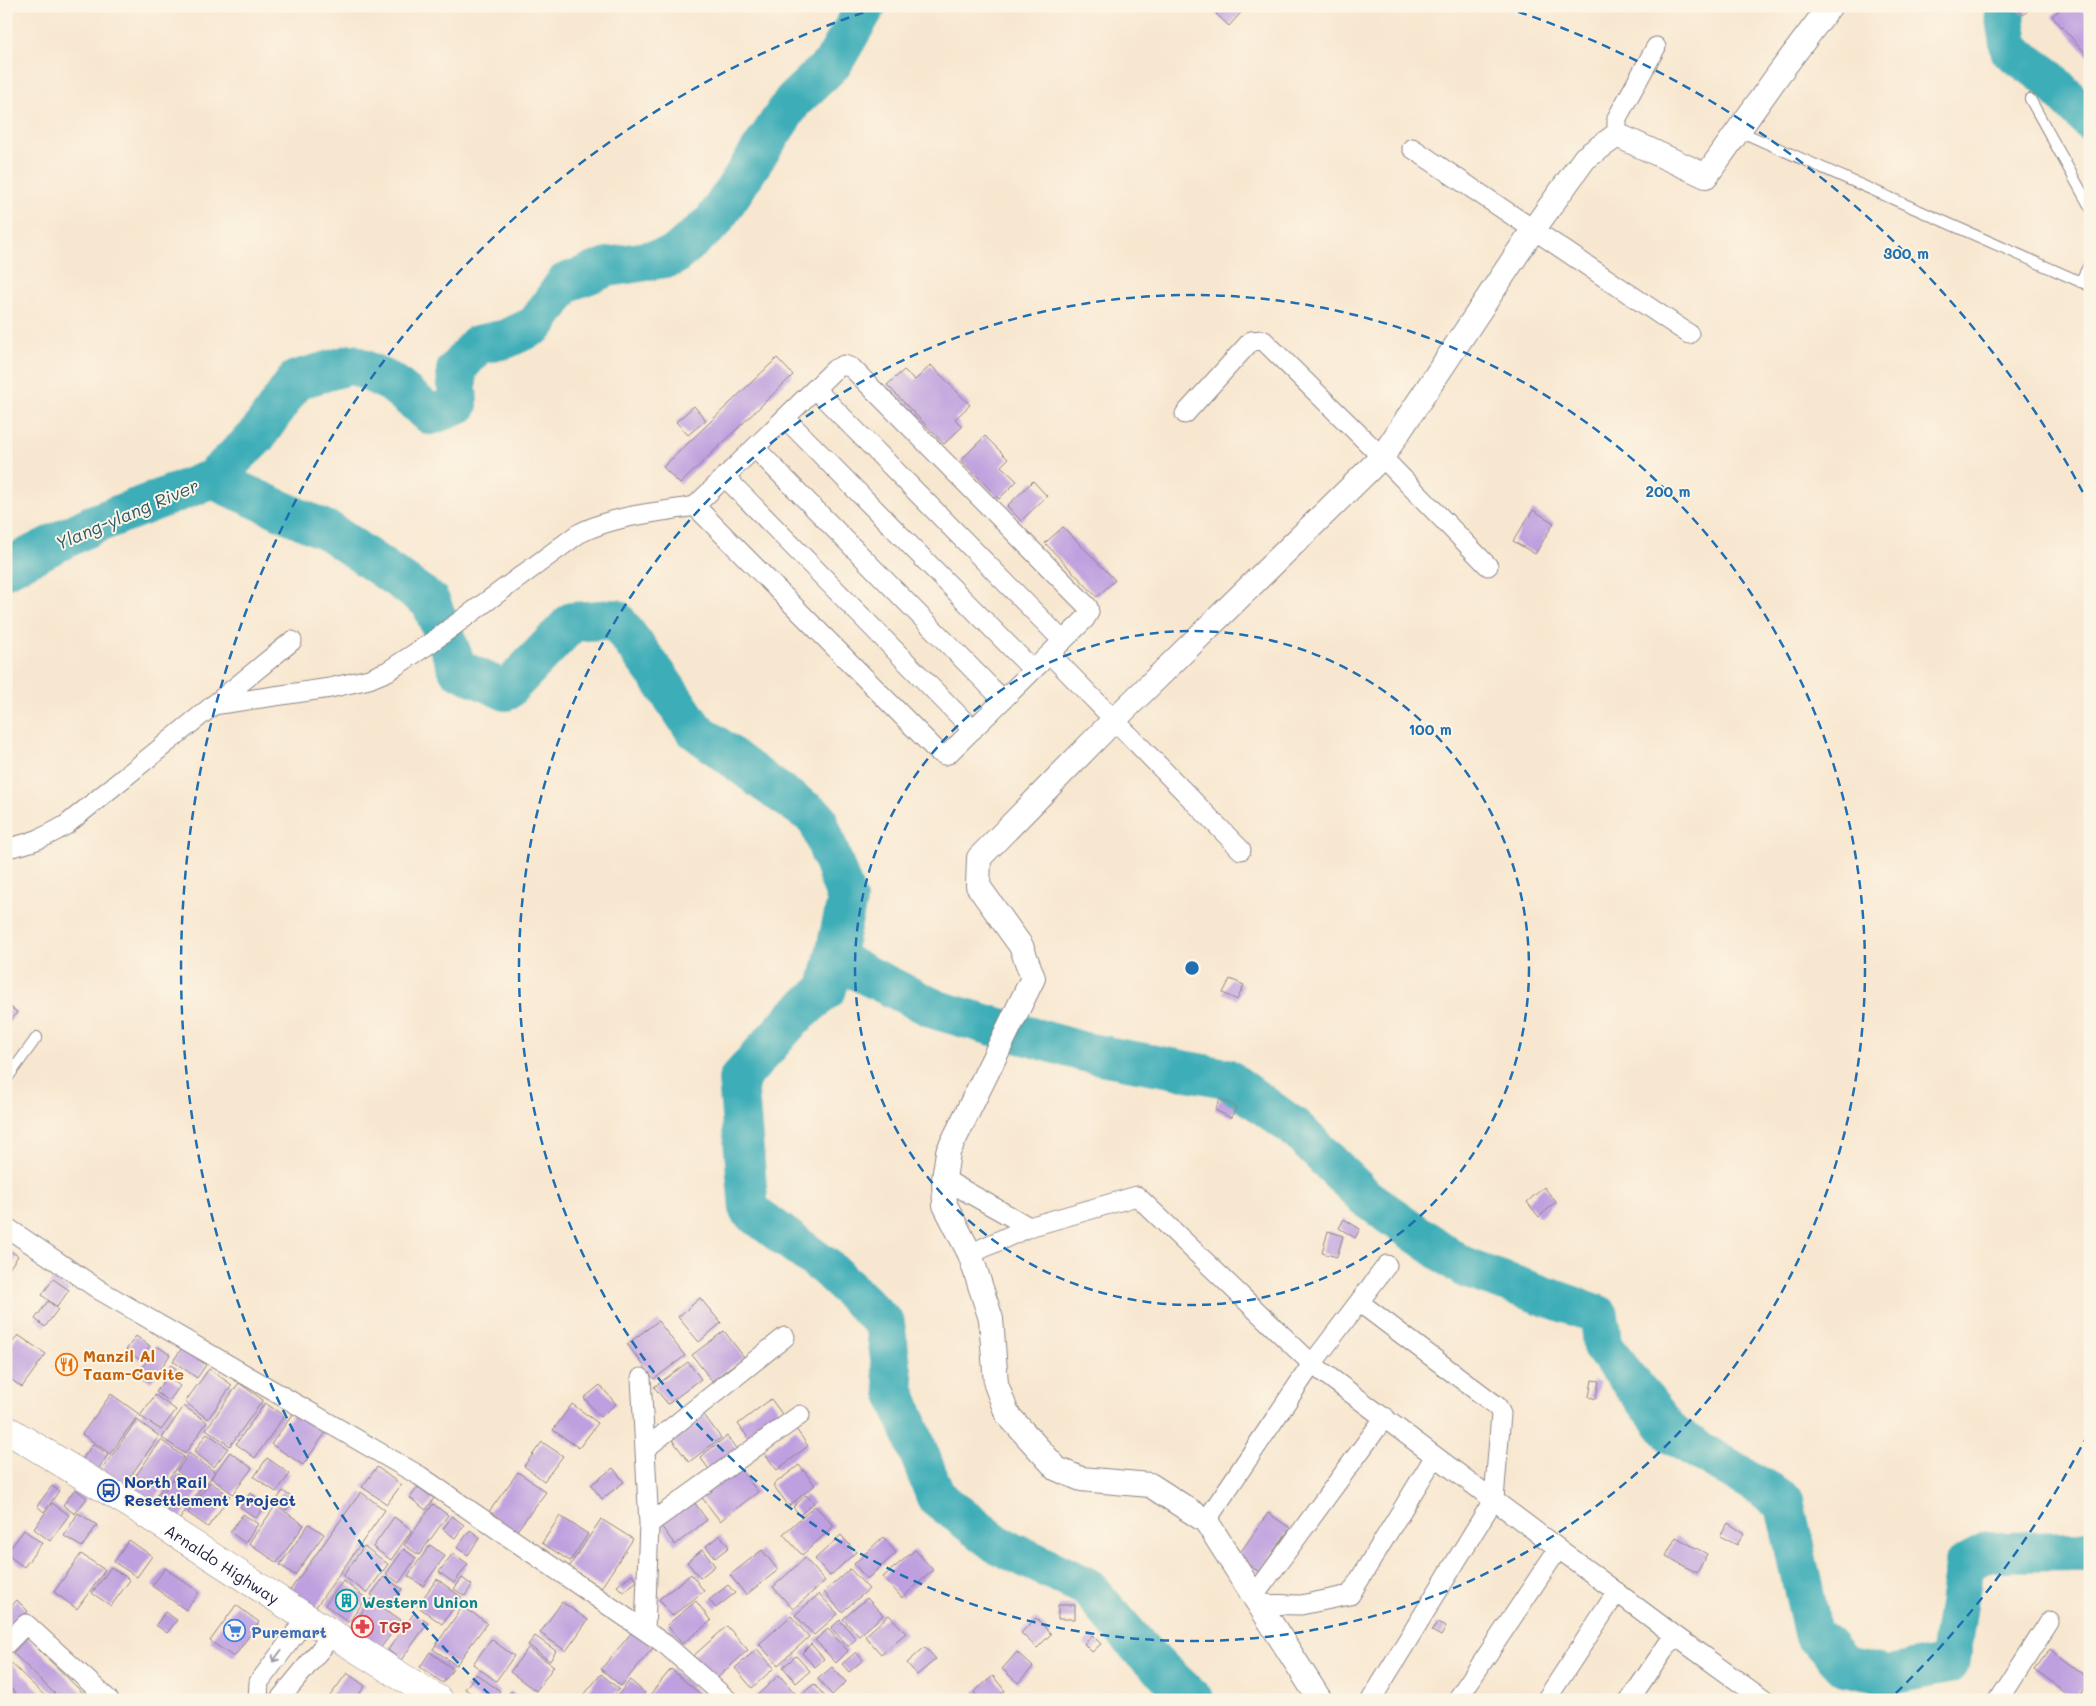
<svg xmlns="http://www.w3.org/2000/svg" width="2096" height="1706" viewBox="0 0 2096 1706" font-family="Mali,sans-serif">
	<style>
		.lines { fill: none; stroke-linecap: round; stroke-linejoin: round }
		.river { stroke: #3cadb8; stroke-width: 40 }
		.building { fill: #be9fdf }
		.service-casing { stroke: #8d8486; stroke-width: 12 }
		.minor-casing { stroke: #8d8486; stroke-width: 21 }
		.tertiary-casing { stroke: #8d8486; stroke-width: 26 }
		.secondary-casing { stroke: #8d8486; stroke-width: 29 }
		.service { stroke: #fff; stroke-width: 10 }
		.minor { stroke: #fff; stroke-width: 19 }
		.tertiary { stroke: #fff; stroke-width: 24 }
		.secondary { stroke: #fff; stroke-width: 28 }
		.oneway { stroke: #9c9ca7 }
		.ring { fill: none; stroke: #1f6fb2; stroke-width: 2.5; stroke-dasharray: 9 6 }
		.labels { text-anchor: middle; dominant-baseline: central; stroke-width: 4; stroke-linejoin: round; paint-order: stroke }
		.food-label { font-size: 16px; font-weight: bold; fill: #c56008; stroke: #fcf5e5; text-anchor: start }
		.transit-label { font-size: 16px; font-weight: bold; fill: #164399; stroke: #fcf5e5; text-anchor: start }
		.street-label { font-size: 16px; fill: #22223b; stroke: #fcf5e5 }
		.culture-label { font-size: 16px; font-weight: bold; fill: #0d838f; stroke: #fcf5e5; text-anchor: start }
		.health-label { font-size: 16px; font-weight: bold; fill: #be3a42; stroke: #fcf5e5; text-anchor: start }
		.shop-label { font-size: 16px; font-weight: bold; fill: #366cbe; stroke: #fcf5e5; text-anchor: start }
		.water-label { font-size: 18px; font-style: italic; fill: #2c5a6d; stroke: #fcf5e5 }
		.centre { fill: #1f6fb2; stroke: #fcf5e5; stroke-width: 2.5 }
		.ring-label { font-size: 15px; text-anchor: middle; font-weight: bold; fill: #1f6fb2; stroke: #fcf5e5; stroke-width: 4; stroke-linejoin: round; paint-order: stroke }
	</style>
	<rect width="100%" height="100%" fill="#fcf5e5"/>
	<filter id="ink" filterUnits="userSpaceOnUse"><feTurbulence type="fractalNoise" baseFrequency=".02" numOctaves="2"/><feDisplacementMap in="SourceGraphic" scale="10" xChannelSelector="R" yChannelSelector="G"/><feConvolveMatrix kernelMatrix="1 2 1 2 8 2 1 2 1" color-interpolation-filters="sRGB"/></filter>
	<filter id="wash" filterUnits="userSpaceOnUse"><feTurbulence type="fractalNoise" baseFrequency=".0096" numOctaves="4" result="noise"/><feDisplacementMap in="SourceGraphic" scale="20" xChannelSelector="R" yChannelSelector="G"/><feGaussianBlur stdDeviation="1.12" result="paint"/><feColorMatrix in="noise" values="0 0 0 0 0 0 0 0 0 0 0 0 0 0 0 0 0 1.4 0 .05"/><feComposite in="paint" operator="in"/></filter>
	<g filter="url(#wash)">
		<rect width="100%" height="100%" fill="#f8e7d0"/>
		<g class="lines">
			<path class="river" d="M2003 6 2010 50 2046 76 2090 121
				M212 479 256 437 296 380 352 364 392 383 431 415 458 405 456 370 477 345 506 339 536 325 565 283 608 267 672 257 713 222 793 101 833 63 866 6
				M6 568 92 525 212 479 330 532 430 601 458 669 506 691 572 622 615 619 658 676 694 729 767 784 817 818 847 900 827 989 792 1019 738 1080 749 1210 827 1268 885 1324 895 1391 936 1497 997 1544 1087 1587 1144 1653 1194 1700
				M834 959 937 1010 1084 1052 1226 1078 1295 1128 1366 1198 1465 1268 1599 1315 1602 1346 1673 1435 1784 1501 1813 1633 1844 1666 1889 1675 1949 1664 1964 1565 1989 1552 2090 1551"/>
		</g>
		<g id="blocks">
			<path class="building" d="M1223 6H1247L1229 26 1216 14Z
				M2015 6H2033L2023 15Z
				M2064 6H2079L2090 18V58L2052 16Z
				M777 358 793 375 680 484 663 467Z
				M931 365 970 405 955 419 962 427 944 444 887 385 904 370 915 380Z
				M694 406 706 420 688 435 676 422Z
				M985 436 1008 459 1001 466 1017 481 999 499 961 460Z
				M1033 481 1047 496 1021 521 1007 506Z
				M1533 510 1554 523 1535 554 1513 541Z
				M1063 527 1115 580 1097 597 1045 543Z
				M1230 979 1244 985 1237 1000 1223 993Z
				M6 1004 17 1012 6 1027Z
				M1220 1099 1236 1107 1231 1118 1215 1110Z
				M1544 1187 1556 1202 1539 1217 1527 1202Z
				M1344 1219 1360 1229 1355 1238 1339 1228Z
				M1328 1231 1343 1236 1337 1257 1322 1253Z
				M6 1248 18 1256 6 1273Z
				M53 1279 69 1290 57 1307 42 1295Z
				M700 1298 721 1323 699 1342 678 1317Z
				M48 1301 58 1309 45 1327 35 1319Z
				M658 1321 685 1356 654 1379 627 1344Z
				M724 1331 744 1357 712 1381 692 1355Z
				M18 1335 46 1354 22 1387 6 1376V1351Z
				M136 1336 150 1346 140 1360 126 1350Z
				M157 1346 170 1355 151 1382 138 1373Z
				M182 1348 206 1365 197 1378 173 1361Z
				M688 1362 701 1379 668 1404 654 1387Z
				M171 1365 181 1372 176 1379 166 1372Z
				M209 1369 232 1385 208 1419 185 1402Z
				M167 1376 180 1386 169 1401 156 1392Z
				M1592 1380 1599 1381 1596 1399 1589 1397Z
				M239 1383 263 1400 230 1446 206 1429Z
				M600 1385 616 1404 600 1417 584 1398Z
				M111 1394 139 1414 110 1454 82 1434Z
				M155 1395 176 1410 161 1430 140 1416Z
				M771 1399 785 1418 752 1443 738 1424Z
				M265 1403 284 1416 255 1458 236 1444Z
				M572 1404 598 1423 579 1448 553 1430Z
				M184 1406 207 1422 185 1454 162 1438Z
				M299 1406 329 1428 303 1465 271 1444Z
				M702 1412 721 1438 689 1462 670 1437Z
				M137 1420 159 1436 122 1488 100 1472Z
				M796 1429 808 1446 777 1470 764 1453Z
				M207 1433 228 1448 214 1467 194 1452Z
				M727 1436 738 1451 711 1472 700 1457Z
				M161 1440 184 1457 150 1505 127 1488Z
				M542 1442 563 1456 544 1481 524 1466Z
				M93 1444 108 1455 96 1472 81 1461Z
				M230 1452 252 1468 233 1494 211 1478Z
				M189 1453 215 1472 203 1489 177 1471Z
				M267 1458 290 1474 276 1492 254 1477Z
				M799 1465 815 1485 789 1506 773 1485Z
				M738 1466 758 1492 720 1521 700 1495Z
				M377 1467 401 1485 387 1504 362 1487Z
				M613 1468 624 1482 602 1499 591 1485Z
				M518 1472 546 1492 515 1533 488 1513Z
				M177 1474 200 1490 179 1520 155 1503Z
				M210 1482 230 1496 208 1527 188 1513Z
				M52 1486 59 1491 44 1512 37 1506Z
				M418 1487 434 1498 426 1510 410 1498Z
				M75 1489 87 1498 75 1514 63 1505Z
				M283 1491 294 1499 286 1510 275 1502Z
				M361 1492 385 1510 313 1611 288 1593Z
				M250 1493 266 1504 256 1518 240 1507Z
				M806 1495 814 1503 800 1515 793 1507Z
				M691 1498 707 1520 675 1545 659 1523Z
				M52 1503 69 1515 50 1541 34 1529Z
				M433 1504 448 1515 419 1555 404 1545Z
				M276 1505 304 1525 277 1563 249 1543Z
				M815 1506 834 1526 802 1555 783 1534Z
				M78 1513 97 1525 82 1547 64 1536Z
				M1268 1513 1290 1528 1259 1572 1237 1557Z
				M243 1514 258 1524 245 1543 230 1532Z
				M452 1516 464 1525 455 1538 443 1529Z
				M560 1516 588 1534 570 1561 542 1543Z
				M394 1517 412 1530 391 1560 373 1547Z
				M601 1519 633 1539 601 1588 569 1567Z
				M1728 1523 1744 1533 1737 1545 1720 1536Z
				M309 1524 324 1534 295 1575 280 1565Z
				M24 1530 42 1543 24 1567 6 1554Z
				M470 1530 480 1537 468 1555 457 1548Z
				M720 1535 729 1547 715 1558 706 1546Z
				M841 1535 856 1552 830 1576 815 1559Z
				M883 1537 896 1553 867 1579 854 1564Z
				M1676 1537 1707 1554 1697 1573 1666 1556Z
				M129 1540 152 1556 137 1577 114 1562Z
				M430 1545 445 1556 423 1586 408 1576Z
				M364 1546 388 1564 367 1593 343 1576Z
				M404 1549 416 1558 399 1583 386 1574Z
				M703 1549 715 1566 700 1578 687 1562Z
				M762 1550 778 1570 746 1595 730 1575Z
				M915 1550 933 1570 902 1598 883 1577Z
				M453 1553 468 1564 454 1583 439 1572Z
				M81 1554 105 1570 77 1609 54 1592Z
				M805 1558 825 1581 793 1609 773 1587Z
				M111 1567 130 1580 111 1606 92 1593Z
				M165 1568 199 1592 186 1610 152 1586Z
				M850 1569 869 1589 842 1612 824 1592Z
				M632 1574 637 1581 623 1592 617 1586Z
				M691 1574 704 1591 672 1616 659 1599Z
				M384 1577 402 1589 389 1607 371 1595Z
				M462 1578 472 1585 465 1596 454 1589Z
				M437 1579 461 1597 442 1624 417 1606Z
				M343 1581 366 1598 349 1622 325 1605Z
				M728 1585 735 1593 716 1608 709 1600Z
				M819 1594 838 1614 814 1635 795 1615Z
				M867 1598 883 1615 859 1636 843 1619Z
				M371 1599 401 1620 380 1649 351 1628Z
				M17 1600 28 1611 6 1633V1612Z
				M696 1601 711 1621 682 1644 667 1625Z
				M562 1602 588 1620 566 1651 540 1633Z
				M236 1605 259 1622 234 1657 210 1641Z
				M1058 1605H1075V1619H1058Z
				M463 1606 487 1623 456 1665 433 1649Z
				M165 1612 177 1620 167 1633 156 1625Z
				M414 1613 428 1623 401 1660 388 1650Z
				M889 1615 906 1633 881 1654 865 1636Z
				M791 1616 809 1637 778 1665 759 1644Z
				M1036 1618 1051 1634 1037 1648 1021 1633Z
				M840 1620 856 1639 848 1646 831 1628Z
				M1437 1623 1446 1627 1441 1636 1432 1631Z
				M727 1626 748 1650 714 1681 692 1657Z
				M828 1629 848 1651 836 1663 815 1640Z
				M633 1631 653 1648 621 1686 601 1669Z
				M1092 1635 1101 1644 1092 1652 1084 1644Z
				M535 1636 556 1651 550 1661 528 1645Z
				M27 1638 90 1700H61L13 1653Z
				M491 1639 514 1656 496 1681 473 1664Z
				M811 1644 824 1659 815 1667 802 1653Z
				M925 1647 936 1659 917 1675 907 1663Z
				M528 1648 554 1666 536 1691 510 1672Z
				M757 1649 774 1668 752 1688 735 1668Z
				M2050 1649 2089 1678 2074 1699 2034 1670Z
				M430 1652 453 1669 443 1683 420 1667Z
				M856 1652 863 1660 849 1672 842 1664Z
				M1017 1652 1033 1667 1018 1683 1002 1669Z
				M796 1656 810 1671 796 1683 783 1667Z
				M6 1658 49 1700H23L6 1684Z
				M832 1667 846 1682 832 1695 818 1679Z
				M671 1669 707 1700H650L648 1697Z
				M347 1673 365 1686 355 1700H327Z
				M476 1674 500 1691 493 1700H480L465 1689Z
				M601 1674 619 1689 610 1700H590L584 1695Z
				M779 1675 801 1700H752Z
				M993 1676 1005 1691 994 1700H980L974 1692Z
				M630 1680 645 1693 639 1700H614Z
				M814 1684 828 1700H807L802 1694Z
				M511 1691 521 1700H503Z"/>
		</g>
	</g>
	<g filter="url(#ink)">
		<use href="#blocks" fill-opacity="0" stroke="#8d8486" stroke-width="1"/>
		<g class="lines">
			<defs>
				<path id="service" d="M2030 99 2090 207
					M1739 131 2090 286
					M2080 282 2090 263
					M6 1080 37 1037"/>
				<path id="minor" d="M1617 135V118L1656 47
					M1412 148 1689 334
					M844 365 852 368 1088 607 1089 612 1085 619 948 754 944 755 937 751 695 506 835 369Z
					M815 389 1063 641
					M1185 414 1251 341 1263 340 1382 457 1488 566
					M785 418 1033 670
					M755 448 1003 700
					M725 477 973 730
					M1050 654 1241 850
					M213 705 330 688 369 679 388 671 429 644 578 534C614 515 656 513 695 506
					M6 848C30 844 46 837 66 825L292 641
					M944 1179 1029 1227
					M6 1227 101 1291 420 1476 666 1645 728 1700
					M970 1254 1029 1227 1137 1196 1312 1364 1674 1635 1764 1700
					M1359 1302 1497 1406 1501 1414 1494 1499 1371 1700
					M641 1378 649 1524 645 1630
					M645 1449 785 1337
					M1206 1521 1312 1364 1387 1265
					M649 1524 800 1415
					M1254 1596 1385 1417
					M1258 1604 1301 1605 1350 1595 1435 1456
					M6 1644 26 1624 109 1700
					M258 1700 259 1682 307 1618
					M279 1700 334 1633
					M1457 1700 1558 1549
					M1546 1700 1617 1592
					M1630 1700 1674 1635
					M1999 1700 2049 1622"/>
				<path id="tertiary" d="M1320 1700 1206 1521 1150 1485 1081 1479 1057 1469 1007 1414 996 1384 991 1319 970 1254 945 1205 944 1179 948 1152 1033 978 1021 946 978 886 979 858 1115 719 1382 457 1533 230 1585 158 1617 135 1706 176 1778 75 1830 6"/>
				<g id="secondary">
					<path id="s1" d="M6 1429 135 1507 307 1618 439 1700"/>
				</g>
			</defs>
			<use href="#service" class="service-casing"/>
			<use href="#minor" class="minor-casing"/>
			<use href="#tertiary" class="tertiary-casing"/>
			<use href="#secondary" class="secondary-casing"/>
			<use href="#service" class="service"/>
			<use href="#minor" class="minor"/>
			<use href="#tertiary" class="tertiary"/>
			<use href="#secondary" class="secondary"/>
		</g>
		<defs><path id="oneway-shaft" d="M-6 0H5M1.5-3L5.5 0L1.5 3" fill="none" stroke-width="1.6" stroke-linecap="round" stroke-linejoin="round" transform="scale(1.25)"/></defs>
		<use class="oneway" href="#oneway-shaft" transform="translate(277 1656) rotate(127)"/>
	</g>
	<g class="ring">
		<circle cx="1192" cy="968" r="337"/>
		<circle cx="1192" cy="968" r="673"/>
		<path d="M2088 1434A1010 1010 0 0 1 1894 1695M490 1695A1010 1010 0 0 1 880 7M1504 7A1010 1010 0 0 1 2088 502"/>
	</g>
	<defs>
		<symbol id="restaurant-ring" viewBox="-11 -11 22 22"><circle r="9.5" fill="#fcf5e5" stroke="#e8710a" stroke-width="1.5"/><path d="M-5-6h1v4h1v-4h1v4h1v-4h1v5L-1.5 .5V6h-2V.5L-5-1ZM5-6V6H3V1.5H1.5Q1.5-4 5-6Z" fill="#e8710a"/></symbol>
		<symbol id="bus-ring" viewBox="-11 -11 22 22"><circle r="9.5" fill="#fcf5e5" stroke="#1a4fb4" stroke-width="1.5"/><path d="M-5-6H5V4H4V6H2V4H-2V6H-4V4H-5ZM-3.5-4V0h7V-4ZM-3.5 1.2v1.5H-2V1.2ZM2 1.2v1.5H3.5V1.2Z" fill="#1a4fb4"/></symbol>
		<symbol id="building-ring" viewBox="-11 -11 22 22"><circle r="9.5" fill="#fcf5e5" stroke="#0f9aa8" stroke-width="1.5"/><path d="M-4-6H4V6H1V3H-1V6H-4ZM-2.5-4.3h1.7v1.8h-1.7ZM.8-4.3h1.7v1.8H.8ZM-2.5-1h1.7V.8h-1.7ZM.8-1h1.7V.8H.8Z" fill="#0f9aa8"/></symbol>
		<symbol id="pharmacy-ring" viewBox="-11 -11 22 22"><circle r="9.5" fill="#fcf5e5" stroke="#e0444e" stroke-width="1.5"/><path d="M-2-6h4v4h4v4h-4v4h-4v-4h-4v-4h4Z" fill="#e0444e"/></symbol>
		<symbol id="supermarket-ring" viewBox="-11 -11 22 22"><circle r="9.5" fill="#fcf5e5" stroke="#3f7fe0" stroke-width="1.5"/><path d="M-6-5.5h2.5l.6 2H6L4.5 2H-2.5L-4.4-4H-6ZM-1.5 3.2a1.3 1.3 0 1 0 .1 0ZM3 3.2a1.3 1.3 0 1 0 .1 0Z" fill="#3f7fe0"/></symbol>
	</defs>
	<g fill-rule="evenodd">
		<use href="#restaurant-ring" x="54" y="1352" width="25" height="25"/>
		<use href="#bus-ring" x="96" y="1478" width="25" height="25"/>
		<use href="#building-ring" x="334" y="1588" width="25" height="25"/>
		<use href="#pharmacy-ring" x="350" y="1614" width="25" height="25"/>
		<use href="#supermarket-ring" x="222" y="1618" width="25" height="25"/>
	</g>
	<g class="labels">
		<g class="food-label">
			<text x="83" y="1355">Manzil Al<tspan x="83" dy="18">Taam-Cavite</tspan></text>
		</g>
		<g class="transit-label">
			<text x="124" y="1481">North Rail<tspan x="124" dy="18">Resettlement Project</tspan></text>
		</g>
		<g class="street-label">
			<text stroke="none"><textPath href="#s1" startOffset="255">Arnaldo Highway</textPath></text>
		</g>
		<g class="culture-label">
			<text x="362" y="1601">Western Union</text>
		</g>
		<g class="health-label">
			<text x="379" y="1626">TGP</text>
		</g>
		<g class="shop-label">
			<text x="251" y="1631">Puremart</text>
		</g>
		<g class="water-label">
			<text transform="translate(127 514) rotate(-23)">Ylang-ylang River</text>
		</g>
	</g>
	<circle cx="1192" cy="968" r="8" class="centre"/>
	<g class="ring-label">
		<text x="1906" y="259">300 m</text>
		<text x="1668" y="497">200 m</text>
		<text x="1430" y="735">100 m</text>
	</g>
	<rect width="2096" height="1706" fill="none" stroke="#fcf5e5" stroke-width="25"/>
</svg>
